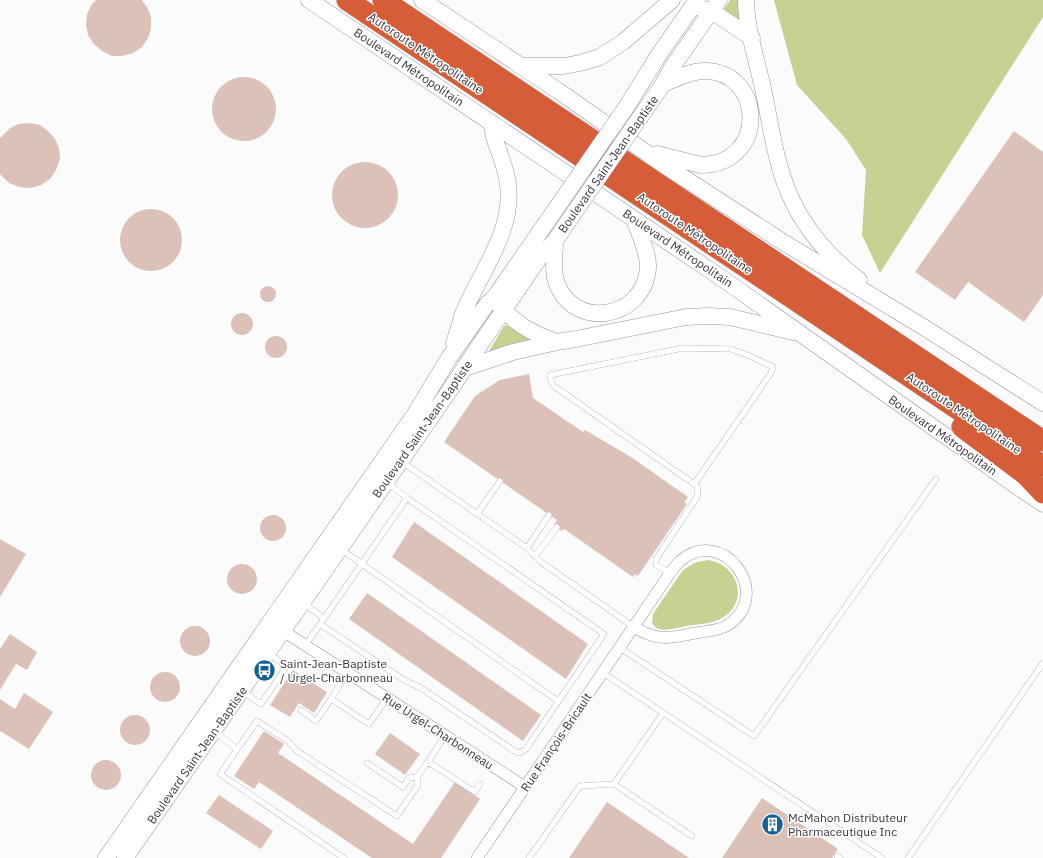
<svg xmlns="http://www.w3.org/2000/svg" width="1043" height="858" viewBox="0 0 1043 858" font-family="'IBM Plex Sans',sans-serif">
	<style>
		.green { fill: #c6d291 }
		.building { fill: #dbc1b7 }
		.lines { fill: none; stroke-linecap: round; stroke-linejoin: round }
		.service-casing { stroke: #9893a9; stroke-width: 6 }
		.minor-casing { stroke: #9893a9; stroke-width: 12 }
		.secondary-casing { stroke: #9893a9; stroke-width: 17 }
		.motorway-casing { stroke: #d7d7d9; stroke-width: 22 }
		.service { stroke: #fff; stroke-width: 5.5 }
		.minor { stroke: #fff; stroke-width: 11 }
		.secondary { stroke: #fff; stroke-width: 16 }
		.motorway { stroke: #d55e38; stroke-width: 21 }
		.secondary-bridge-casing { stroke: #9893a9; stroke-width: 17; stroke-linecap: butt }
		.secondary-bridge { stroke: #fff; stroke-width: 16 }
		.labels { text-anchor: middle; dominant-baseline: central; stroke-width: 3; stroke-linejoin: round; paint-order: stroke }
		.street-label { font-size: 12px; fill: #38353f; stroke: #fff }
		.poi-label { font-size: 12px; fill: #38353f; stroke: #fff; text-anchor: start }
	</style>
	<rect width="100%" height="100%" fill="#fbfbfb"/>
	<path class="green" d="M730 0H740V21L724 11V9Z
		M774 0H1043V17L880 273 862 235 866 170 846 139 797 85Z
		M506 325 532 340 490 353 489 351 504 326Z
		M707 560C737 563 751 601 722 618 713 624 697 624 686 626 677 628 665 632 656 628L652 623 653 614 683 570 694 563Z"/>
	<path class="building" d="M96 0H142L147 7 151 17V28L148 38 142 47 133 53 122 56H112L102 51 94 44 88 35 86 25 87 14 92 4Z
		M212 109a32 32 0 1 1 64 0a32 32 0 1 1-64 0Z
		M30 123 40 125 48 131 55 139 59 148 60 159 56 170 50 179 41 185 30 188 19 187 9 183 0 174V138L10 128 19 124Z
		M1014 131 1043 152V295L1024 322 968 282 955 300 915 272Z
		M332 195a33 33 0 1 1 66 0a33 33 0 1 1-66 0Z
		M120 240a31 31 0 1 1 62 0a31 31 0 1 1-62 0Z
		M260 294a8 8 0 1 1 16 0a8 8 0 1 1-16 0Z
		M231 324a11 11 0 1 1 22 0a11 11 0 1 1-22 0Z
		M265 347a11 11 0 1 1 22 0a11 11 0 1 1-22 0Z
		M529 374 533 398 583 432 585 430 631 457 688 497 684 502 687 504 638 576 635 574 633 577 564 529 562 531 554 525 557 520 444 442 475 396 500 380Z
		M260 528a13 13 0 1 1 26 0a13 13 0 1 1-26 0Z
		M414 522 588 644 566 679 392 557Z
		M0 539 26 554 0 597Z
		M227 579a15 15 0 1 1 30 0a15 15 0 1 1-30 0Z
		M367 593 541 715 523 741 349 619Z
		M180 641a15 15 0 1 1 30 0a15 15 0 1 1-30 0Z
		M10 634 37 652 27 670 16 664 0 690V649Z
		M293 670 327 692 314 713 299 703 290 717 270 705Z
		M150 687a15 15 0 1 1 30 0a15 15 0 1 1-30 0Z
		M24 693 53 712 29 749 0 731V699L15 709Z
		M120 730a15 15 0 1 1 30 0a15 15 0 1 1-30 0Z
		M264 731 284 744 278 753 413 844 455 782 480 799 441 858H372L259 782 254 789 234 776Z
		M390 733 420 754 405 775 375 754Z
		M91 775a15 15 0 1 1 30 0a15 15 0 1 1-30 0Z
		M219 795 273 831 261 849 206 813Z
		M762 798 838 849 832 858H722Z
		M607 802 689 858H569Z"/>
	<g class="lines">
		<defs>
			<path id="service" d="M402 462 527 548 541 562 634 627
				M477 514 500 481
				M527 548 549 515
				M342 550 558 701
				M535 556 557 527
				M670 573 656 565V559L697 497 698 492 697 486 554 386 551 381 550 375 683 348 731 349 750 356 773 367 771 373 695 483
				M303 603 324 618
				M320 624 404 680 421 688 516 752 520 753 526 749 604 634 407 498
				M305 646 407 498 388 483
				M620 648 754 736 936 479
				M347 673 331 699 369 724 387 698
				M603 673 882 858
				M243 692 261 704 287 666 269 654
				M301 710 316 721 331 699
				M663 713 614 784 692 836
				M214 731 237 749
				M445 736 428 762 475 792 480 784
				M367 763 403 787 409 778 417 777 428 762
				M837 856 840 858
				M344 858 220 774 257 721 288 741 297 751 397 816 418 785 417 777
				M529 858 580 786 614 784
				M908 858 1043 663"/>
			<path id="minor" d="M277 627 525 787
				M477 858 670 573C673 570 676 565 679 562 722 523 775 594 728 625 719 631 706 631 696 633 669 638 659 642 634 627"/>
			<path id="secondary" d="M309 0 723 279 1018 487 1043 504
				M422 0 560 92 661 163 783 242 925 328 1043 403
				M746 0C746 26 756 58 762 84 770 119 774 157 788 191 802 226 829 257 859 280
				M700 8 719 16 752 38
				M520 66H564L580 63 600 57 623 42 672 0
				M627 106 660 53 697 0
				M641 116 663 84 673 66 719 0
				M657 154 701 165C769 164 764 70 704 71 690 71 676 79 663 84
				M555 241C555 254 552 269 556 281 572 331 644 320 648 268 649 254 639 233 634 219
				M497 302C513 323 533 334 557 342
				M454 343C457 334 460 324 463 314 480 272 514 232 508 184 506 171 502 159 497 146 494 139 493 130 491 122
				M465 368 513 352 557 342 576 339 686 317 708 316 730 317 793 332
				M106 858 383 460 415 414 449 358 487 304 494 298 562 200
				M125 858 452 387 477 349 542 254 555 241 576 210"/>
			<path id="motorway" d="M347 0 1043 466
				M383 0 1043 441
				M962 427 1026 475 1043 493"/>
		</defs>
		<use href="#service" class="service-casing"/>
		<use href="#minor" class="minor-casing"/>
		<use href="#secondary" class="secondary-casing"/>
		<use href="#motorway" class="motorway-casing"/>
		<use href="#service" class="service"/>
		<use href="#minor" class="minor"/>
		<use href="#secondary" class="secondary"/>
		<use href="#motorway" class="motorway"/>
		<defs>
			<path id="secondary-bridge" d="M562 200 627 106
				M576 210 641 116"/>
		</defs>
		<use href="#secondary-bridge" class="secondary-bridge-casing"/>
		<use href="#secondary-bridge" class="secondary-bridge"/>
	</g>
	<defs>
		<symbol id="bus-disc" viewBox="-11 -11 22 22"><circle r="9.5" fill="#166295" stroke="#fff"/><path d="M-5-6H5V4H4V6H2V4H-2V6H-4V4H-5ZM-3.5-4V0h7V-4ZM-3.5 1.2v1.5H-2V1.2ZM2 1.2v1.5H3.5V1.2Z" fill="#fff"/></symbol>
		<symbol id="building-disc" viewBox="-11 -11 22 22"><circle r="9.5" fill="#166295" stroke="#fff"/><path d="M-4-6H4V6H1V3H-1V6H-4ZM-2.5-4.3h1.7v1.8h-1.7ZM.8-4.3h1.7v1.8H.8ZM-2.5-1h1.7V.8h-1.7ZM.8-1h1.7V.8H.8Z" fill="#fff"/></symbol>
	</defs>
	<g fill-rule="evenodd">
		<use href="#bus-disc" x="252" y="658" width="25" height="25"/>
		<use href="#building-disc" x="760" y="812" width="25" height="25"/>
	</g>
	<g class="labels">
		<g class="street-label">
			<text transform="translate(426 53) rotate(34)">Autoroute Métropolitaine</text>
			<text transform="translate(409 67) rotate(34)">Boulevard Métropolitain</text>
			<text transform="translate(608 164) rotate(-55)">Boulevard Saint-Jean-Baptiste</text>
			<text transform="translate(695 233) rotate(34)">Autoroute Métropolitaine</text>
			<text transform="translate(678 248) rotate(34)">Boulevard Métropolitain</text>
			<text transform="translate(964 413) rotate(34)">Autoroute Métropolitaine</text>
			<text transform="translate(422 429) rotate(-55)">Boulevard Saint-Jean-Baptiste</text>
			<text transform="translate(943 435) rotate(35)">Boulevard Métropolitain</text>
			<text transform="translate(438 731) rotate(33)">Rue Urgel-Charbonneau</text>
			<text transform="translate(556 742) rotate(-56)">Rue François-Bricault</text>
			<text transform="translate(197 755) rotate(-55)">Boulevard Saint-Jean-Baptiste</text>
		</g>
		<g class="poi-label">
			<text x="280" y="663">Saint-Jean-Baptiste<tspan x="280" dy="14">/ Urgel-Charbonneau</tspan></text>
			<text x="788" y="817">McMahon Distributeur<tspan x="788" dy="14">Pharmaceutique Inc</tspan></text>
		</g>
	</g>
</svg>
